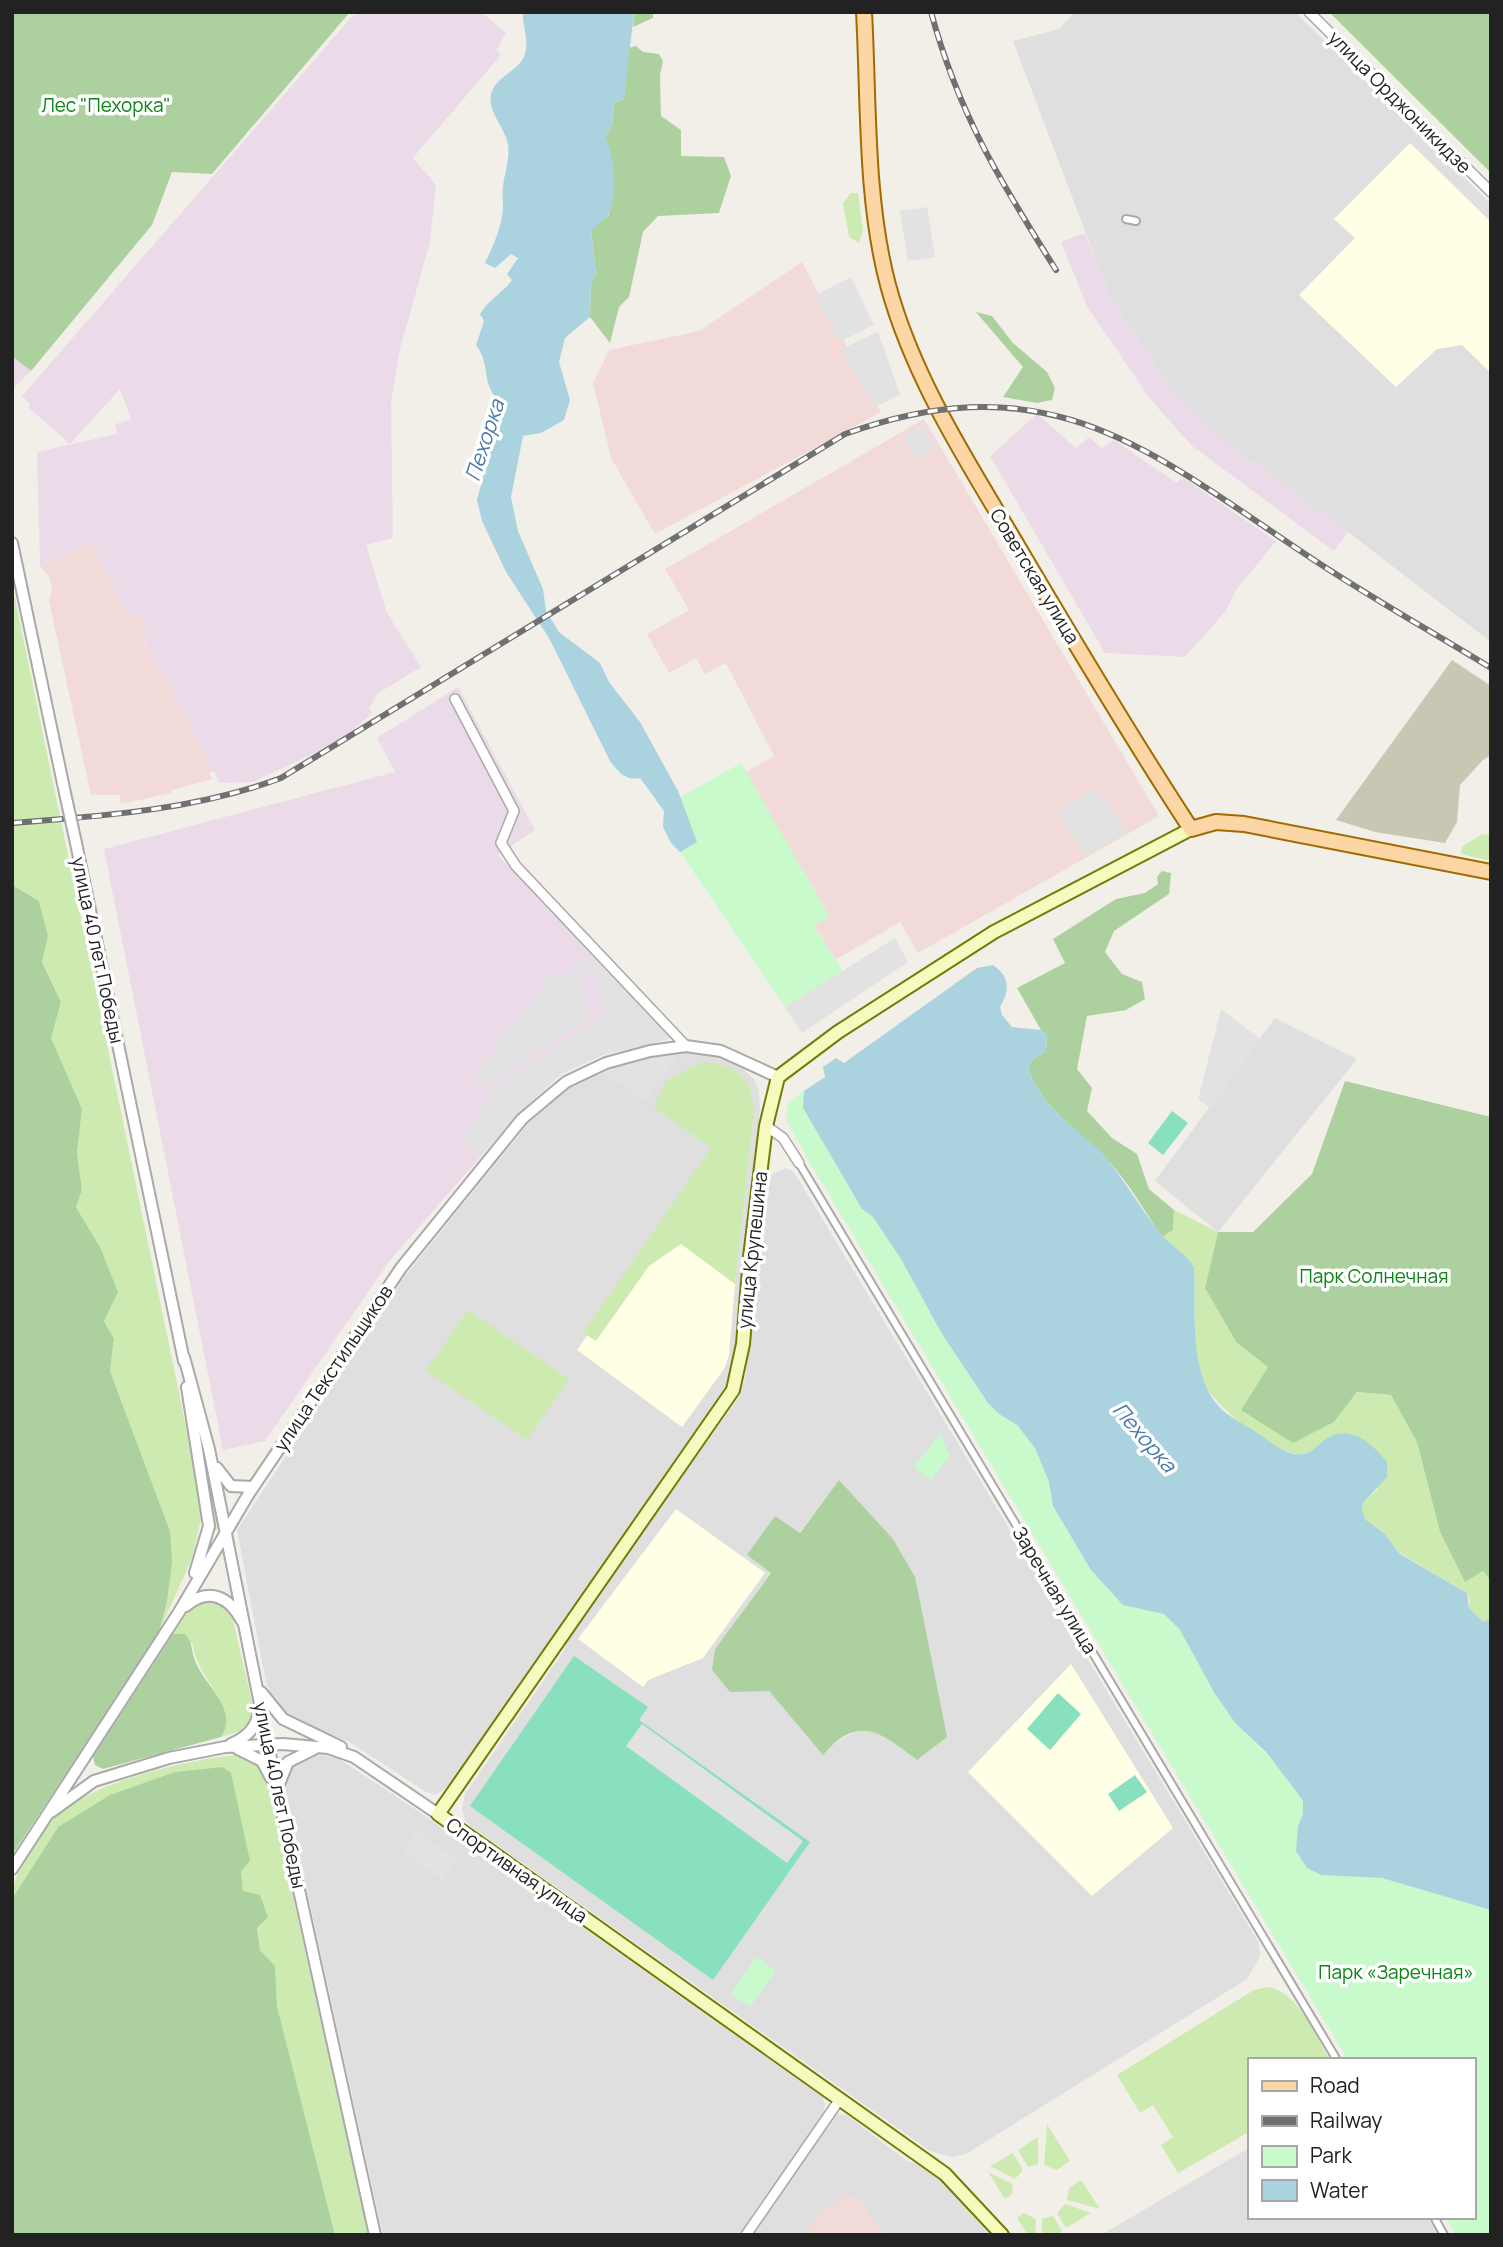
<svg xmlns="http://www.w3.org/2000/svg" width="1503" height="2247" viewBox="0 0 1503 2247" font-family="Manrope,sans-serif">
	<style>
		.residential { fill: #e0dfdf; fill-rule: evenodd }
		.commercial { fill: #f2dad9 }
		.industrial { fill: #ebdbe8 }
		.education { fill: #ffffe5 }
		.construction { fill: #c7c7b4 }
		.grass { fill: #cdebb0 }
		.forest { fill: #add19e }
		.park { fill: #c8facc }
		.pitch { fill: #88e0be }
		.parking { fill: #e2e2e2 }
		.water { fill: #aad3df }
		.lines { fill: none; stroke-linecap: round; stroke-linejoin: round }
		.pedestrian-casing { stroke: #a9a9a9; stroke-width: 10 }
		.minor-casing { stroke: #a9a9a9; stroke-width: 12 }
		.tertiary-casing { stroke: #a9a9a9; stroke-width: 14 }
		.secondary-casing { stroke: #707d05; stroke-width: 16 }
		.primary-casing { stroke: #a06b00; stroke-width: 18 }
		.pedestrian { stroke: #fff; stroke-width: 6 }
		.minor { stroke: #fff; stroke-width: 9 }
		.tertiary { stroke: #fff; stroke-width: 10 }
		.secondary { stroke: #f7fabf; stroke-width: 12 }
		.primary { stroke: #fcd6a4; stroke-width: 14 }
		.rail-casing { stroke: #707070; stroke-width: 6 }
		.rail { stroke: #fff; stroke-width: 3.5; stroke-dasharray: 10; stroke-linecap: butt }
		.tertiary-bridge-casing { stroke: #a9a9a9; stroke-width: 14; stroke-linecap: butt }
		.tertiary-bridge { stroke: #fff; stroke-width: 10 }
		.labels { text-anchor: middle; dominant-baseline: central; stroke-width: 7; stroke-linejoin: round; paint-order: stroke }
		.street-label { font-size: 19px; fill: #222; stroke: #fff }
		.park-label { font-size: 19px; fill: #0c8416; stroke: #fff }
		.water-label { font-size: 21px; font-style: italic; fill: #4a7aab; stroke: #fff }
	</style>
	<rect width="100%" height="100%" fill="#f2efe9"/>
	<path class="residential" d="M1075 12H1295L1491 204V642L1348 532 1209 429 1168 384 1109 294 1013 41 1059 29Z
		M1275 1018 1357 1059 1218 1232 1155 1181Z
		M682 1051 718 1056 739 1065 754 1079 759 1090 760 1108 734 1366 729 1385 451 1784 436 1795 426 1792 348 1741 311 1728 283 1713 271 1696 266 1682 237 1530 405 1276 528 1124 568 1088 603 1071 644 1100Z
		M786 1168 793 1171 802 1185 1259 1943 1260 1956 1247 1979 966 2154 952 2157 930 2151 474 1829 465 1821 462 1807 465 1794 563 1652 574 1628 740 1396 745 1379 765 1186 771 1175ZM839 1480 917 1760 880 1733 859 1729 832 1745 823 1754 769 1691 715 1649 771 1572 776 1517 799 1533Z
		M313 1753 339 1759 415 1809 822 2097 825 2104 823 2115 740 2235H383L284 1787V1779L290 1764Z
		M837 2114 847 2115 907 2161 920 2165 938 2178 990 2235H751Z
		M1249 2148V2217H1427L1438 2235H1101Z"/>
	<path class="commercial" d="M802 262 881 412 655 534 611 458 593 383 609 350 699 331Z
		M924 419 1159 816 918 953 900 922 835 960 814 925 829 916 746 772 774 756 726 663 705 674 696 658 669 673 647 634 689 610 665 569Z
		M90 541 130 618 139 613 148 630 141 635 214 771 209 773 212 779 171 790V793L121 804 119 795H91L49 601 52 589 49 576 40 566Z
		M841 2194 859 2198 884 2235H805L825 2206 831 2210Z"/>
	<path class="industrial" d="M356 12H482L506 33 496 50 501 55 413 158 436 185 430 242 400 349 391 403 393 538 366 545 387 613 421 667 377 694 369 709 373 712 342 740 253 782 220 783 141 634 148 630 139 614 130 618 91 542 40 566 37 452 117 434 115 424 131 420 120 389 70 444 28 407 30 404 22 396Z
		M1085 233 1109 294 1168 384 1209 429 1348 532 1334 551 1192 446 1150 399 1087 306 1061 242Z
		M12 356 31 371 12 390Z
		M1037 414 1076 448 1089 437 1102 448 1114 440 1177 483 1182 477 1276 541 1236 590 1225 612 1185 657 1105 653 990 456Z
		M458 687 535 830 498 855 674 1038 603 1055 561 1074 519 1113 391 1259 265 1441 223 1450 104 849 395 772 377 738Z"/>
	<path class="education" d="M1410 143 1491 222V373L1462 345 1437 349 1396 387 1299 295 1355 238 1334 219Z
		M666 1221 736 1273 729 1355 724 1369 682 1427 577 1350Z
		M676 1509 765 1573 703 1658 648 1680 643 1687 578 1639Z
		M1071 1664 1173 1828 1092 1896 968 1772Z"/>
	<path class="construction" d="M1452 660 1491 686V755L1483 760 1460 785 1457 822 1445 843 1375 832 1336 820Z"/>
	<path class="grass" d="M851 193H858L863 230 859 243 849 237 843 203Z
		M12 584 203 1509 193 1556 159 1632 167 1602 170 1531 110 1371 114 1339 104 1321 100 1247 76 1207 82 1190 77 1153 82 1109 50 1038 61 1002 42 961 48 936 39 901 12 885Z
		M1482 834 1491 835V861L1461 854 1462 847Z
		M701 1062C735 1064 751 1075 754 1110L735 1284 681 1244 649 1266 596 1341 583 1333 711 1148 653 1107 667 1080Z
		M1174 1210 1218 1232 1205 1288 1236 1342 1268 1367 1241 1410 1334 1422 1357 1392 1391 1395 1417 1442 1440 1532 1465 1581 1483 1571 1491 1581V1619L1483 1623 1469 1608 1470 1600 1467 1593 1400 1553 1384 1533 1366 1520 1362 1511 1363 1503 1378 1489 1330 1436C1321 1444 1310 1455 1298 1454 1270 1451 1203 1399 1198 1370 1193 1338 1196 1301 1194 1268L1162 1237 1173 1230Z
		M468 1310 569 1379 527 1440 426 1371Z
		M201 1437 220 1525 213 1534 214 1524 204 1472Z
		M215 1598 229 1609 232 1616 254 1710C250 1730 240 1732 221 1737 240 1706 194 1675 193 1644L173 1634 190 1608Z
		M237 1755C256 1758 264 1771 269 1789L369 2235H335L277 2006 275 1966 260 1950 257 1928 243 1891 241 1871 58 1827 12 1899C12 1879 21 1868 32 1851 41 1837 49 1819 64 1809 102 1781 189 1759 237 1755Z
		M1268 1987C1299 1992 1314 2034 1330 2060H1249V2132L1178 2173 1161 2145 1173 2137 1153 2105 1140 2113 1117 2075 1254 1990Z
		M1047 2124 1070 2161 1057 2170 1044 2165Z
		M1038 2137V2164L1028 2167 1018 2150Z
		M1013 2153 1023 2170 1015 2179 990 2166Z
		M988 2172 1013 2184 1012 2194 1005 2199Z
		M1081 2180 1100 2209 1067 2200 1069 2188Z
		M1065 2204 1091 2213 1066 2228 1057 2213Z
		M1024 2213 1036 2219 1035 2235H1028L1017 2218Z
		M1053 2216 1062 2231 1055 2235H1042V2219Z"/>
	<path class="forest" d="M12 12H350L212 174 172 172 152 225 31 371 12 356Z
		M634 12H653V18L633 27Z
		M1329 12H1491V173Z
		M636 46 643 52 659 54 663 61 660 75 661 116 681 130V156L724 157 731 176 719 213 658 216 643 232 629 297 619 307 610 343 590 317 591 283 596 274 591 230 609 215 605 137 612 125 614 103 624 99 628 48Z
		M976 312 992 316 1013 343 1047 372 1055 388 1052 400 1037 403 1003 397 1023 367Z
		M1162 871 1171 873 1169 894 1114 931 1105 952 1122 974 1142 982 1145 999 1126 1010 1087 1016 1077 1069 1092 1088 1087 1111 1112 1138 1137 1154 1149 1189 1174 1210 1173 1230 1162 1237C1144 1210 1127 1180 1105 1157 1079 1130 1040 1107 1028 1068L1032 1060 1046 1051 1047 1035 1041 1030 1017 988 1065 963 1053 939 1116 899 1145 893 1158 884 1157 877Z
		M12 885 39 901 48 936 42 962 61 1002 51 1038 82 1109 77 1153 82 1190 76 1207 100 1247 118 1292 104 1321 114 1339 110 1371 170 1531 172 1562 167 1602 159 1632 12 1855Z
		M1345 1081 1491 1117V1581L1483 1571 1465 1582 1440 1532 1417 1442 1391 1395 1357 1392 1334 1422 1293 1443 1241 1410 1268 1367 1236 1342 1205 1288 1218 1232H1253L1312 1174Z
		M839 1480 893 1539 915 1577 947 1737 917 1760C881 1733 859 1713 823 1755L769 1691 730 1692 712 1670 715 1649 771 1573 747 1555 775 1516 800 1533Z
		M173 1634H185C193 1644 191 1648 194 1658 202 1684 240 1708 221 1737L103 1769 95 1765 93 1757Z
		M223 1767 231 1773 250 1861 241 1871 243 1891 260 1895 268 1917 257 1928 260 1950 275 1966 277 2006 335 2235H12V1899L58 1827 110 1795 175 1772Z"/>
	<path class="park" d="M741 763 830 917 814 926 843 971 785 1007 680 852 697 842 679 798Z
		M804 1091 803 1108 862 1209 873 1217 901 1259 942 1334 988 1403 999 1414 1017 1425 1035 1448 1049 1482 1053 1506 1136 1609 1150 1608 1164 1614 1180 1630 1215 1694 1236 1724 1278 1766 1303 1801V1814L1298 1826 1321 1875 1382 1878 1491 1910V2235H1456L1446 2217H1473V2060H1348L809 1161 786 1119 788 1104Z
		M940 1434 950 1456 931 1480 914 1467Z
		M756 1957 776 1971 750 2007 731 1994Z"/>
	<path class="pitch" d="M1172 1111 1188 1123 1163 1155 1148 1143Z
		M574 1656 648 1707 639 1720 810 1842 713 1980 470 1806Z
		M1058 1693 1081 1714 1050 1750 1027 1729Z
		M1135 1775 1147 1792 1119 1811 1108 1794Z"/>
	<path class="parking" d="M927 207 935 257 908 261 900 211Z
		M851 277 874 325 840 342 814 296Z
		M878 332 900 394 874 408 841 349Z
		M923 425 936 448 916 460 903 437Z
		M1095 789 1102 803 1107 801 1126 833 1085 856 1058 810Z
		M895 938 908 962 802 1033 785 1007Z
		M586 956 590 971 579 974 590 1017 493 1081 487 1090 473 1078 554 971 563 979Z
		M591 956 670 1038 602 1054 561 1072 517 1113 480 1156 461 1139 496 1085 605 1013Z
		M1221 1009 1260 1039 1211 1108 1198 1100Z
		M682 1051 644 1100 603 1071 650 1057Z
		M642 1724 803 1841 787 1863 626 1746Z
		M417 1831 457 1860 442 1880 403 1851Z"/>
	<path class="water" d="M523 12H634L624 99 614 103 612 125 605 137C614 152 619 199 608 215 604 221 596 226 591 230L596 274 591 283 590 317 565 338 559 362 570 400 564 420 541 433 523 436 511 497 518 531 543 589 546 611 559 632 600 663 609 682 640 722 678 791 697 842 680 852 671 843 663 827 664 811 640 778C625 781 619 772 610 761L549 638 506 572 482 521 477 500 502 405C478 380 493 369 476 345L484 321 480 314C489 299 504 292 512 280L507 274 518 258 511 254 495 268 485 263C493 246 502 227 503 208 503 201 502 193 503 186 505 172 510 159 508 144 505 128 487 111 491 94 496 74 524 71 526 49 528 38 522 24 523 12Z
		M993 965C1010 977 1010 990 1000 1007L1002 1015 1012 1027 1041 1030 1047 1035 1046 1051 1032 1060 1028 1068C1040 1109 1082 1130 1108 1160 1127 1184 1142 1211 1161 1234 1171 1247 1187 1253 1194 1268 1197 1316 1186 1380 1227 1414 1237 1421 1249 1427 1259 1434 1271 1442 1287 1456 1302 1454 1314 1453 1319 1442 1329 1437 1353 1425 1373 1445 1387 1462V1477L1363 1503 1362 1511 1366 1520 1384 1533 1400 1554 1467 1593 1469 1608 1483 1622 1491 1619V1910L1382 1878 1321 1875 1307 1868 1296 1851 1298 1826 1303 1814V1801L1296 1791 1266 1752 1236 1724 1215 1694 1180 1630 1164 1614 1123 1605 1091 1570 1053 1506 1049 1482 1035 1448 1017 1425 999 1414 988 1403 942 1334 901 1259 873 1217 862 1209 803 1108 804 1091 825 1077 823 1067 836 1058 844 1063 977 968Z"/>
	<g class="lines">
		<defs>
			<path id="pedestrian" d="M1126 219 1136 221
				M799 1163 1337 2060
				M1434 2217 1444 2235"/>
			<path id="minor" d="M1309 12 1491 192
				M455 699 514 811 501 843 516 866 686 1046
				M766 1126 783 1138 799 1163
				M746 2235 840 2099"/>
			<path id="tertiary" d="M12 543 65 793
				M76 843 184 1361
				M184 1357 209 1449 279 1799 375 2235
				M187 1387 209 1526 195 1573
				M217 1468 231 1486 253 1487
				M186 1606C208 1587 229 1596 242 1621
				M261 1692 283 1719 341 1747
				M231 1744C248 1737 259 1725 259 1707
				M238 1749 262 1761 271 1778
				M279 1784 288 1762 314 1749
				M51 1812 94 1781 169 1758 225 1747 283 1744 328 1748 354 1757 438 1814
				M12 1869 179 1612 248 1495 401 1268 522 1119 566 1082 606 1063 650 1051 686 1046 721 1051 778 1077"/>
			<path id="secondary" d="M1002 2235 945 2174 438 1814 733 1390 743 1344 750 1257 766 1126 778 1077 838 1032 994 932 1191 829"/>
			<path id="primary" d="M864 12C869 102 865 198 888 285 913 378 968 463 1017 545 1073 640 1130 736 1191 829L1216 822 1244 824 1491 872"/>
		</defs>
		<use href="#pedestrian" class="pedestrian-casing"/>
		<use href="#minor" class="minor-casing"/>
		<use href="#tertiary" class="tertiary-casing"/>
		<use href="#secondary" class="secondary-casing"/>
		<use href="#primary" class="primary-casing"/>
		<use href="#pedestrian" class="pedestrian"/>
		<use href="#minor" class="minor"/>
		<use href="#tertiary" class="tertiary"/>
		<use href="#secondary" class="secondary"/>
		<use href="#primary" class="primary"/>
		<defs>
			<path id="rail" d="M931 12C959 115 1000 181 1056 270
				M12 823C103 816 195 810 281 778L845 434C1047 361 1145 447 1305 554 1366 595 1429 630 1491 668"/>
		</defs>
		<use href="#rail" class="rail-casing"/>
		<use href="#rail" class="rail"/>
		<defs>
			<path id="tertiary-bridge" d="M65 793 76 843"/>
		</defs>
		<use href="#tertiary-bridge" class="tertiary-bridge-casing"/>
		<use href="#tertiary-bridge" class="tertiary-bridge"/>
	</g>
	<g class="labels">
		<g class="street-label">
			<text transform="translate(1400 102) rotate(45)">улица Орджоникидзе</text>
			<text transform="translate(1035 576) rotate(59)">Советская улица</text>
			<text transform="translate(98 950) rotate(78)">улица 40 лет Победы</text>
			<text transform="translate(752 1250) rotate(-84)">улица Крупешина</text>
			<text transform="translate(333 1368) rotate(-56)">улица Текстильщиков</text>
			<text transform="translate(1055 1590) rotate(59)">Заречная улица</text>
			<text transform="translate(280 1795) rotate(78)">улица 40 лет Победы</text>
			<text transform="translate(517 1870) rotate(35)">Спортивная улица</text>
		</g>
		<g class="park-label">
			<text x="106" y="105">Лес "Пехорка"</text>
			<text x="1374" y="1276">Парк Солнечная</text>
			<text x="1396" y="1972">Парк «Заречная»</text>
		</g>
		<g class="water-label">
			<text transform="translate(484 440) rotate(-72)">Пехорка</text>
			<text transform="translate(1145 1437) rotate(49)">Пехорка</text>
		</g>
	</g>
	<rect width="1503" height="2247" fill="none" stroke="#222222" stroke-width="28"/>
	<rect x="1248" y="2058" width="228" height="161" fill="#ffffff" stroke="#a7a7a7" stroke-width="2"/>
	<rect x="1262" y="2081" width="35" height="10" fill="#fcd6a4" stroke="#a7a7a7" stroke-width="2"/>
	<text x="1310" y="2093" font-size="21" fill="#222222">Road</text>
	<rect x="1262" y="2116" width="35" height="10" fill="#707070" stroke="#a7a7a7" stroke-width="2"/>
	<text x="1310" y="2128" font-size="21" fill="#222222">Railway</text>
	<rect x="1262" y="2146" width="35" height="21" fill="#c8facc" stroke="#a7a7a7" stroke-width="2"/>
	<text x="1310" y="2163" font-size="21" fill="#222222">Park</text>
	<rect x="1262" y="2180" width="35" height="21" fill="#aad3df" stroke="#a7a7a7" stroke-width="2"/>
	<text x="1310" y="2198" font-size="21" fill="#222222">Water</text>
</svg>
